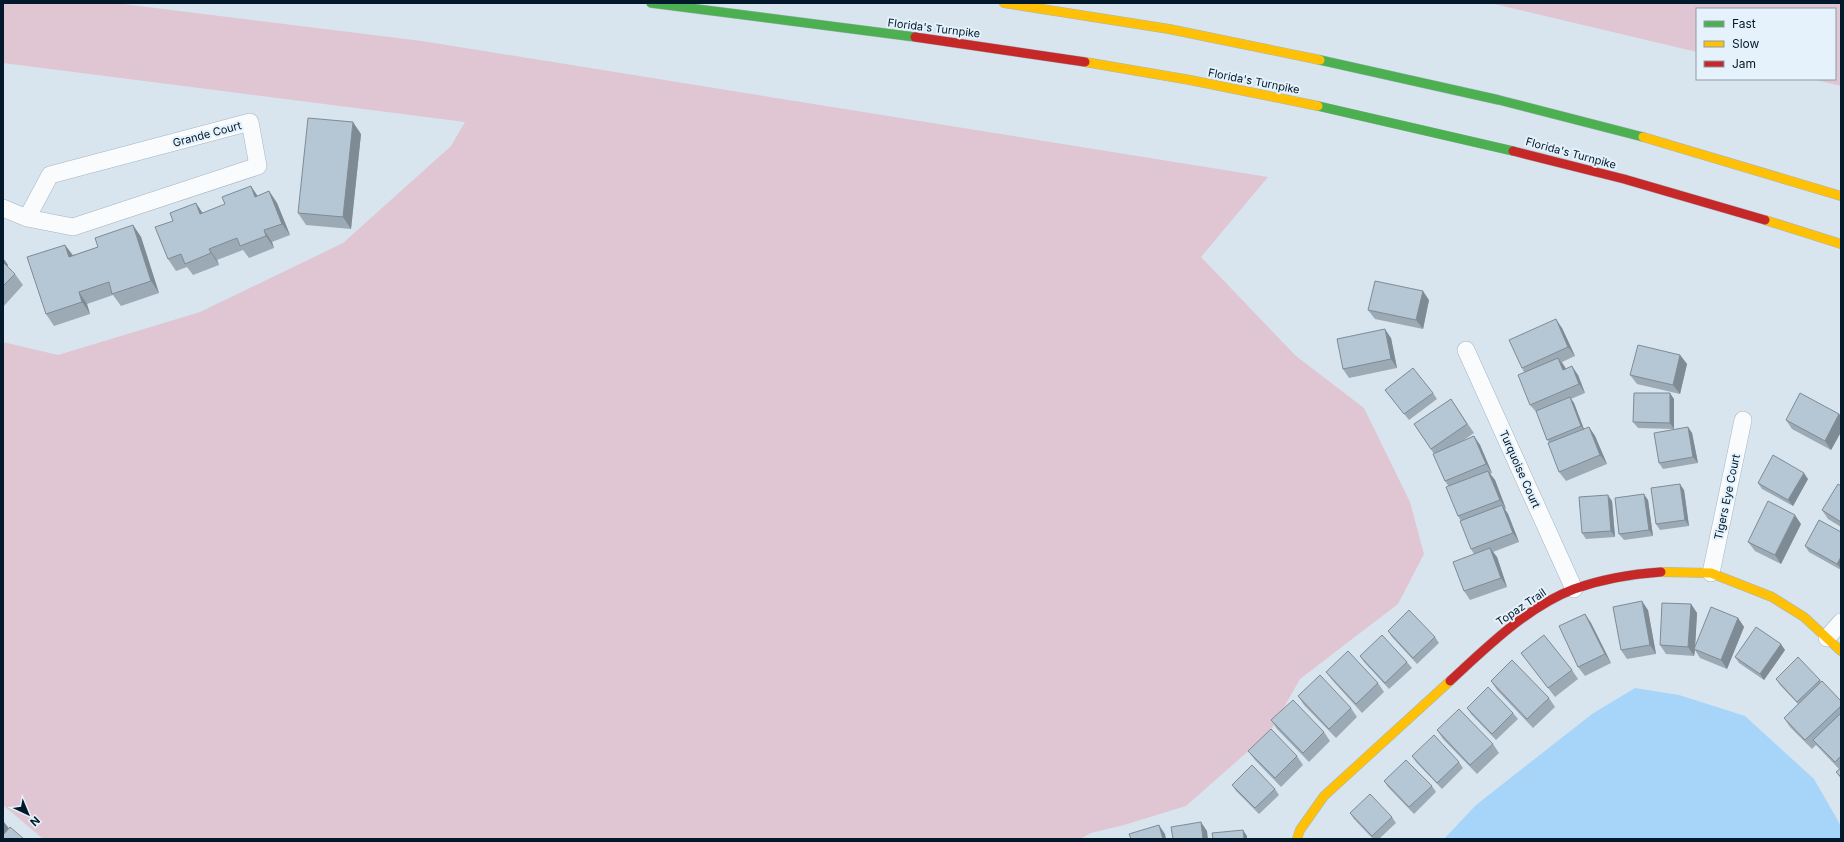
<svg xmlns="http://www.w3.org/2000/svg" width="1844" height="842" viewBox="0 0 1844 842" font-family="Inter,sans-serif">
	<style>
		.green { fill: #dfc6d2 }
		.water { fill: #a6d5f9 }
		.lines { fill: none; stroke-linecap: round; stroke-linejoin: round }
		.street-casing { stroke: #a4b5c2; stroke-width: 18 }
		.fast-casing { stroke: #a4b5c2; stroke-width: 10 }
		.slow-casing { stroke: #a4b5c2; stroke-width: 10 }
		.jam-casing { stroke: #a4b5c2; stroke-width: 10 }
		.street { stroke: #f9fbfd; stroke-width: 17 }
		.fast { stroke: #4caf50; stroke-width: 9 }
		.slow { stroke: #ffc107; stroke-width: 9 }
		.jam { stroke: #c62828; stroke-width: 9 }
		.wall { fill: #9caab6 }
		.shaded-wall { fill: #7f8b94 }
		.building { fill: #b5c6d4; stroke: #7f8b94 }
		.labels { text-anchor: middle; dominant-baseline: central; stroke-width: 4; stroke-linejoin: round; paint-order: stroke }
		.street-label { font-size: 11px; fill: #01192a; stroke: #e5f1fb }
	</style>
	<rect width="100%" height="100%" fill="#d8e5ef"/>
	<path class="green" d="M3 3H115L422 41 1268 177 1201 257 1296 356 1364 408 1410 502 1424 554 1398 604 1300 679 1270 732 1186 806 1124 825 1091 833 1080 839H43L3 805V342L58 355 200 312 343 243 451 146 465 122 3 63Z
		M1490 3H1841V86L1812 79H1835V9H1697V52Z"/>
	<path class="water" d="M1635 688 1679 695 1745 716 1814 779 1841 826V839H1444L1476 805 1592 714Z"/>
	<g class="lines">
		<defs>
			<path id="street" d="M3 208 27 218 73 227 258 166 250 122 50 175 27 218
				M1466 350 1574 589
				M1711 573 1743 420
				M1827 638 1841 622"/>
			<path id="fast" d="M651 3 915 37
				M1320 60 1499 100 1643 137
				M1318 106 1513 151"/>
			<path id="slow" d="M1004 3 1169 29 1320 60
				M1085 62 1190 80 1318 106
				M1643 137 1841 196
				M1765 220 1841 244
				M1661 572 1711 573 1772 597 1804 617 1841 651
				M1297 839 1300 830 1324 796 1450 681"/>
			<path id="jam" d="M915 37 1085 62
				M1513 151 1624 179 1765 220
				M1450 681C1487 647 1527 607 1574 589 1602 579 1632 574 1661 572"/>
		</defs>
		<use href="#street" class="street-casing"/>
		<use href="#fast" class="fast-casing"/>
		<use href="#slow" class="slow-casing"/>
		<use href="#jam" class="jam-casing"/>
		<use href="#street" class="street"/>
		<use href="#fast" class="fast"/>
		<use href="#slow" class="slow"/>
		<use href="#jam" class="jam"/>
	</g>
	<path class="wall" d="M361 134 351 229 306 225 298 213Z
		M269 191 277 203 290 235 272 242 274 248 249 258 243 250 217 260 219 265 193 275 187 267 176 271 168 259 203 213 258 196Z
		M133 225 141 237 159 293 121 306 113 295 87 304 90 314 54 326 46 314 65 245 73 255 98 247Z
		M3 258 8 265 7 266 15 274 23 285 3 307Z
		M1429 300 1423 329 1375 319 1368 310Z
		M1562 328 1575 356 1562 362 1566 369 1578 375 1585 393 1571 399 1574 403 1584 429 1589 427 1595 436 1607 464 1566 481 1559 472 1550 443 1547 440 1537 413 1530 405 1524 372 1522 368Z
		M1391 338 1397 368 1349 378 1343 369Z
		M1680 355 1687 364 1680 394 1637 384 1630 375Z
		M1385 390 1433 393 1437 399 1409 420Z
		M1451 399 1474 433 1461 442 1474 436 1480 445 1492 473 1490 474 1495 480 1506 509H1505L1508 514 1519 542 1493 552 1497 557 1507 587 1470 600 1464 591 1474 554 1471 549 1461 521 1458 516 1449 487 1445 481 1434 454 1414 424Z
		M1674 399V429L1638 428 1633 422Z
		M1839 414 1841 416V432L1831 450 1792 429 1786 420Z
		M1688 427 1692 433 1698 463 1663 469 1659 463Z
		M1808 479 1793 506 1762 489 1758 483Z
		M1841 486V527L1828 519 1822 510Z
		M1684 490 1689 526 1660 530 1656 524Z
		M1648 500 1653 536 1624 540 1619 534Z
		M1612 501 1615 537 1586 539 1582 533Z
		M1801 524 1781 564 1755 551 1748 542Z
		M1841 532V570L1809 552 1805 546Z
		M1691 604 1697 613 1695 646 1738 618 1744 627 1727 669 1700 658 1695 650 1694 656 1666 654 1660 645Z
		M1648 610 1656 654 1627 659 1621 650Z
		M1585 614 1591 623 1611 663 1585 676 1578 667Z
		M1388 631 1435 637 1439 643 1417 664 1392 637Z
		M1785 650 1764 680 1739 663 1735 657Z
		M1521 653 1572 670 1578 679 1555 697Z
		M1360 656 1407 662 1412 668 1389 689 1364 662Z
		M1326 672 1378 683 1384 692 1362 713 1333 681Z
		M1776 679 1820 680 1841 701V779L1836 772 1839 769 1820 749 1816 745 1812 749 1790 727 1784 718 1798 704 1780 685Z
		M1491 681 1549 698 1555 707 1533 728 1497 690Z
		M1298 696 1351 708 1357 717 1336 738 1304 705Z
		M1467 708 1513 713 1518 719 1496 740 1471 714Z
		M1271 720 1324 732 1330 741 1309 762 1277 729Z
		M1437 730 1493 744 1499 753 1477 774 1443 739Z
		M1248 751 1297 756 1303 765 1281 787 1255 760Z
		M1412 756 1459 762 1463 768 1442 789 1416 762Z
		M1384 781 1432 786 1436 792 1414 814 1388 787Z
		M1232 785 1275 789 1279 795 1259 814 1236 791Z
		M1350 813 1392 817 1396 823 1379 839H1373L1354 819Z"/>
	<path class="shaded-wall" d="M353 122 361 134 351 229 343 217Z
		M251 186 259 198 255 197Z
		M269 191 277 203 290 235 282 224Z
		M196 203 204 215 200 214Z
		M133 225 141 237 159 293 151 281Z
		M264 230 272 242 274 248 266 236Z
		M65 245 73 256 69 257Z
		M209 249 217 260 219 265 211 253Z
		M3 258 8 265 5 268 3 265Z
		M1423 291 1429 300 1423 329 1416 320Z
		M79 292 87 304 90 314 82 302Z
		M1556 319 1562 328 1575 356 1568 347Z
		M1385 329 1391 338 1397 368 1391 359Z
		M1680 355 1687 364 1680 394 1673 385Z
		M1558 358 1565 367 1570 379 1563 370Z
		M1572 366 1578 375 1585 393 1579 384Z
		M1670 393 1674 399V429L1670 423Z
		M1570 397 1574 403 1585 432 1581 426Z
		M1839 414 1841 416V432L1831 450 1825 441Z
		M1589 427 1595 436 1607 464 1600 455Z
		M1688 427 1692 433 1698 463 1693 457Z
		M1474 436 1480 445 1492 473 1486 464Z
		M1488 471 1495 480 1506 509 1500 500Z
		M1804 473 1808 479 1793 506 1788 500Z
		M1680 484 1684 490 1689 526 1685 520Z
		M1644 494 1648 500 1653 536 1649 530Z
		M1608 495 1612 501 1615 537 1611 531Z
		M1502 505 1508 514 1519 542 1513 533Z
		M1795 515 1801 524 1781 564 1775 555Z
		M1490 548 1497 557 1507 587 1501 578Z
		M1841 557V569L1837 564Z
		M1642 601 1648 610 1656 654 1650 645Z
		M1691 604 1697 613 1695 649H1694L1695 650 1694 656 1688 647Z
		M1585 614 1591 623 1611 663 1605 654Z
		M1738 618 1744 627 1727 669 1721 660Z
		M1781 644 1785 650 1764 680 1760 674Z
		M4 822 11 831 3 839V824Z
		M1201 822 1207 831 1208 839H1203Z
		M1159 825 1165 834 1166 839H1163Z
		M1243 830 1247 836V839H1244Z"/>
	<path class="building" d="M308 118 353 122 343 217 298 213Z
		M251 186 255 197 269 191 282 224 264 230 266 236 240 246 237 238 209 249 211 253 185 264 181 254 168 259 155 227 173 221 170 213 196 203 200 214 225 204 222 197Z
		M133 225 151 281 112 294 109 282 79 292 82 302 46 314 27 257 65 245 69 257 98 247 95 238Z
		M3 262 15 274 3 286Z
		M1375 281 1423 291 1416 320 1368 310Z
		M1556 319 1568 347 1522 368 1509 340Z
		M1385 329 1391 359 1343 369 1337 339Z
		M1638 345 1680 355 1673 385 1630 375Z
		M1558 358 1563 370 1572 366 1579 384 1530 405 1518 375Z
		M1413 368 1433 393 1404 414 1385 390Z
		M1634 393H1670V423L1633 422Z
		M1800 393 1839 414 1825 441 1786 420Z
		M1570 397 1581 426 1547 440 1536 411Z
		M1451 399 1467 424 1431 449 1414 424Z
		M1589 427 1600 455 1559 472 1548 443Z
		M1688 427 1693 457 1659 463 1654 433Z
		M1474 436 1486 464 1445 481 1433 454Z
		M1773 455 1804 473 1788 500 1758 483Z
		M1488 471 1500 500 1458 516 1446 487Z
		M1680 484 1685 520 1656 524 1651 488Z
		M1838 484 1841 486V522L1822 510Z
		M1644 494 1649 530 1619 534 1615 498Z
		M1608 495 1611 531 1582 533 1579 497Z
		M1768 501 1795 515 1775 555 1748 542Z
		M1502 505 1513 533 1471 549 1460 521Z
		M1819 520 1841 532V557L1837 564 1805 546Z
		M1490 548 1501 578 1464 591 1453 562Z
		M1642 601 1650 645 1621 650 1613 607Z
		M1662 603 1691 604 1688 647 1660 645Z
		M1711 607 1738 618 1721 660 1694 649Z
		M1409 610 1435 637 1413 658 1388 631Z
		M1585 614 1605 654 1578 667 1559 626Z
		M1756 627 1781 644 1760 674 1735 657Z
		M1382 635 1407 662 1385 683 1360 656Z
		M1544 635 1572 670 1548 688 1521 653Z
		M1348 651 1378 683 1356 704 1326 672Z
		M1798 657 1820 680 1797 702 1776 679Z
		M1512 660 1549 698 1527 719 1491 681Z
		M1320 675 1351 708 1329 729 1298 696Z
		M1822 681 1841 701V706L1805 740 1784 718Z
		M1488 687 1513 713 1492 734 1467 708Z
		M1293 700 1324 732 1303 753 1271 720Z
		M1459 709 1493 744 1470 765 1437 730Z
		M1841 713V756L1835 762 1813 740Z
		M1271 729 1297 756 1275 778 1248 751Z
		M1434 735 1459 762 1437 783 1412 756Z
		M1406 760 1432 786 1409 807 1384 781Z
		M1252 765 1275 789 1255 808 1232 785Z
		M1841 768V777L1836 772Z
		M1370 794 1392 817 1372 836 1350 813Z
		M1201 822 1203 839H1173L1171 827Z
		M1159 825 1163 839H1131L1129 834Z
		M10 827 24 839H3V835Z
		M1243 830 1244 839H1213L1212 833Z"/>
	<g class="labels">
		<g class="street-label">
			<text transform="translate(934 28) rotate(7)">Florida's Turnpike</text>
			<text transform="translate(1254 81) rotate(11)">Florida's Turnpike</text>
			<text transform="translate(207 134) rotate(-15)">Grande Court</text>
			<text transform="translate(1571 153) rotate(15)">Florida's Turnpike</text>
			<text transform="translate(1520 469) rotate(66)">Turquoise Court</text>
			<text transform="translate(1727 497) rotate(-78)">Tigers Eye Court</text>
			<text transform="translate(1521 607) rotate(-34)">Topaz Trail</text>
		</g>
	</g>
	<rect width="1844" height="842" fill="none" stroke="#01192a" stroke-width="8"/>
	<rect x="1696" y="8" width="140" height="72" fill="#e5f1fb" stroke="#8a9ba7"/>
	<rect x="1704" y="21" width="20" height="6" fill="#4caf50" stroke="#8a9ba7"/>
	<text x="1732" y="28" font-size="12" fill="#01192a">Fast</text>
	<rect x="1704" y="41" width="20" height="6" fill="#ffc107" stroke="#8a9ba7"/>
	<text x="1732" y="48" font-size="12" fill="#01192a">Slow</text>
	<rect x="1704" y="61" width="20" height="6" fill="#c62828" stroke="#8a9ba7"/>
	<text x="1732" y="68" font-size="12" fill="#01192a">Jam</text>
	<g transform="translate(28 814) rotate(136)" stroke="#e5f1fb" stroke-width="3" paint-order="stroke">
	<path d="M0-3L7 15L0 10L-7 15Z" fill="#01192a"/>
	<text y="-6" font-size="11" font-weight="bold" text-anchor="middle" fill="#01192a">N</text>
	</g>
</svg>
